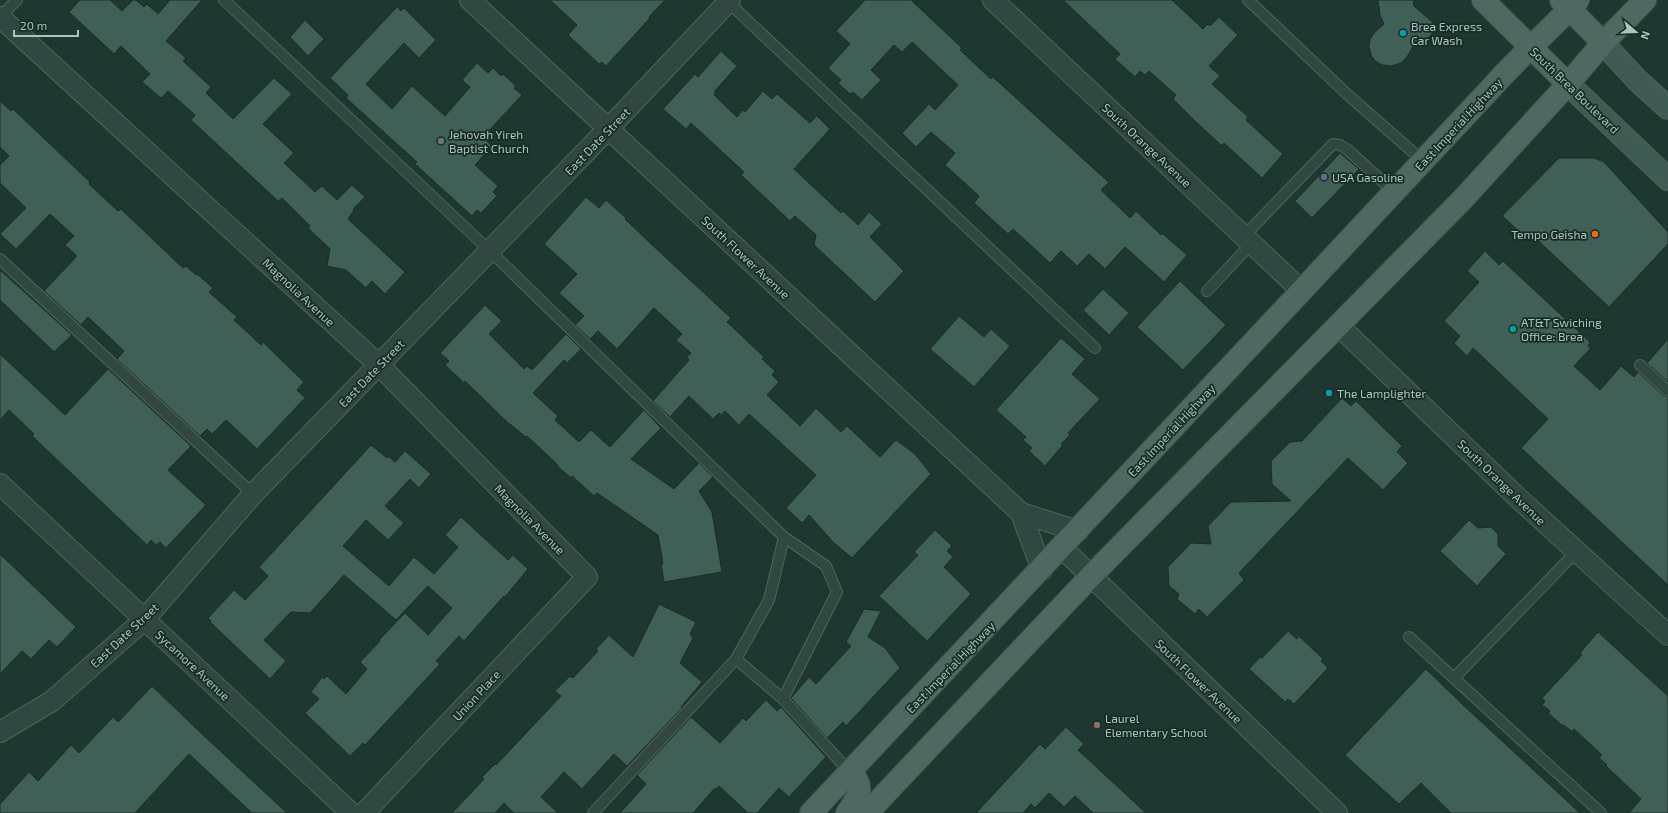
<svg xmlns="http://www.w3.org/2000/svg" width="1668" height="813" viewBox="0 0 1668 813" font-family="'Exo 2',sans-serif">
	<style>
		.building { fill: #405f56; stroke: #192e28 }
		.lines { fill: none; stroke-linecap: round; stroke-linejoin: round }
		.service-casing { stroke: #4f665f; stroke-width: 12 }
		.minor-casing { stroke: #4f665f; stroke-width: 22 }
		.secondary-casing { stroke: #4f665f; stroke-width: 24 }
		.primary-casing { stroke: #3e544e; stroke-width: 24 }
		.service { stroke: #314741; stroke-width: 10 }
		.minor { stroke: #314741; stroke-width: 20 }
		.secondary { stroke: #3f5b54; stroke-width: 22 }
		.primary { stroke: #4f6861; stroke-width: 22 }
		.culture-dot { fill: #0f9aa8; stroke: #172c26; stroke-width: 1.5 }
		.worship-dot { fill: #6b7280; stroke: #172c26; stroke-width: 1.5 }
		.service-dot { fill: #5c6f8a; stroke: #172c26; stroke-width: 1.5 }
		.food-dot { fill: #e8710a; stroke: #172c26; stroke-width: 1.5 }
		.education-dot { fill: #8d6e63; stroke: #172c26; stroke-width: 1.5 }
		.labels { text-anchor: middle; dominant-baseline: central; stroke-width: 3.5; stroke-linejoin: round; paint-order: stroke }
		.poi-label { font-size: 12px; fill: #abc5be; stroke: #172c26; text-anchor: start }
		.street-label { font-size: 12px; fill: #abc5be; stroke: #172c26 }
	</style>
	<rect width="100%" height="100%" fill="#1e3730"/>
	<path class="building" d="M80 0H110L122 11 133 0H136L144 7 147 4 158 14 170 0H202L166 41 186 58 183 61 211 87 206 93 233 119 274 78 292 94 263 124 294 153 284 163 315 192 322 186 337 200 352 185 365 197 353 209 354 210 348 219 405 272 385 294 372 281 366 288 346 270 327 266 330 249 308 228 310 226 282 198 278 201 191 120 195 115 168 91 161 98 142 82 150 74 121 46 114 54 69 12Z
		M550 0H665L649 17 650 18 606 66 602 62 599 64 568 35 577 25Z
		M865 0H911L962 48 960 50 991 79 993 77 1104 178 1109 182 1101 190 1130 218 1136 211 1161 235 1162 233 1187 255 1164 282 1125 247 1105 269 1089 254 1077 266 1061 251 1050 263 1013 229 1008 234 974 203 979 196 945 165 955 153 931 132 916 147 902 133 929 104 935 110 958 85 912 42 902 52 894 45 871 70 881 80 862 100 853 92 850 94 838 83 841 80 828 68 850 44 836 31Z
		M1063 0H1172L1203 29 1208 24 1210 26 1219 17 1238 35 1209 66 1220 76 1212 84 1248 117 1246 120 1283 154 1262 178 1224 143 1222 146 1195 121 1173 99 1176 95 1149 71 1145 75 1140 71 1135 77 1115 59 1120 54Z
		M1378 0H1413L1414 6 1438 27 1421 46 1416 41 1407 57 1401 63 1391 66 1382 65 1375 61 1371 55 1369 47 1370 39 1375 32 1384 24 1380 15Z
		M397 7 401 11 404 8 436 40 419 58 404 43 366 84 392 109 412 86 445 116 470 87 462 80 477 63 488 73 493 68 501 76 503 74 516 86 514 88 522 95 483 137 492 146 475 165 498 186 493 192 497 196 481 213 477 210 472 216 415 164 417 162 346 98 348 95 330 78Z
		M305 20 324 39 308 56 290 37Z
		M721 51 737 66 714 92 716 93 714 95 737 117 743 110 745 112 763 91 772 99 777 94 810 123 817 116 830 129 794 169 841 213 843 211 858 225 869 212 882 224 870 237 904 271 875 302 814 245 816 235 795 216 790 221 741 175 744 172 691 123 686 129 663 109 695 74 698 77Z
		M0 101 11 111 13 109 90 182 89 184 118 211 121 209 183 268 186 266 196 275 197 274 213 288 209 292 237 317 234 320 261 345 263 342 304 382 297 390 305 398 257 449 226 420 212 434 207 429 200 436 117 359 124 351 88 317 81 325 44 291 77 256 65 245 74 236 50 214 16 249 0 234 26 208 0 183V165L9 156 0 147Z
		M1340 153 1359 169 1312 218 1295 201Z
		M1559 158H1594L1604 162 1668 232V244L1609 307 1532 235 1529 240 1502 216Z
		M586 197 599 208 606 200 626 218 625 219 649 242 731 318 727 322 764 357 762 359 775 371 772 375 779 382 767 395 800 426 816 408 841 432 847 426 880 457 896 440 915 454 931 474 852 558 834 543 809 515 802 523 786 508 816 475 749 414 739 425 725 411 721 415 719 413 713 419 689 396 670 417 653 401 689 360 687 357 691 353 676 340 682 334 654 308 617 349 598 331 590 339 575 325 584 316 559 293 577 274 544 244Z
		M1485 251 1499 265 1503 261 1590 342 1588 346 1591 348 1574 366 1600 390 1621 366 1634 377 1638 372 1664 396 1668 397V585L1521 448 1548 419 1473 348 1467 356 1454 343 1460 336 1444 321 1479 282 1467 271Z
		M0 270 72 335 54 352 0 300Z
		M1180 281 1226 325 1183 370 1137 327Z
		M1103 289 1129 313 1109 335 1083 310Z
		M485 305 502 321 489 334 524 369 527 366 532 370 566 334 581 349 567 363 564 360 533 393 558 416 555 420 579 442 591 430 610 447 644 410 661 428 631 459 674 489 699 463 713 477 699 491 712 512 722 572 664 582 661 564H663L658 535 597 493 594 496 572 476 571 478 557 466 558 465 527 436 526 437 506 421 465 381 464 383 445 365 449 361 440 353Z
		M959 316 984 337 991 329 1010 346 974 387 930 349Z
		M1061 338 1085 359 1072 374 1100 399 1068 433 1070 435 1061 444 1063 445 1045 466 1029 451 1032 448 1023 440 1026 437 996 410Z
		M1668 339V382L1647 363Z
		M0 354 65 415 108 369 191 446 168 470 206 505 166 548 160 542 156 545 151 540 147 545 32 436 34 434 9 410 0 420Z
		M1342 398 1351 406 1356 401 1402 446 1397 452 1408 463 1383 490 1348 458 1239 573 1244 580 1207 617 1199 609 1195 614 1177 599 1179 594 1169 586 1168 567 1191 543 1211 544 1208 526 1231 502 1291 501 1272 484 1271 461 1290 442 1302 441Z
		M371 445 387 458 388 456 395 462 405 451 431 474 419 488 410 479 385 506 404 523 388 540 366 520 343 546 389 586 414 557 434 574 458 547 445 535 461 517 508 560 513 555 528 569 505 597 504 596 464 641 459 636 436 661 440 664 365 745 363 743 350 756 305 713 319 699 311 692 322 677 324 679 327 676 346 694 367 669 360 662 380 641 379 640 405 613 428 635 452 608 428 586 396 620 344 575 310 613 291 612 264 640 286 661 270 679 210 622 211 621 208 618 234 590 245 600 268 576 259 567Z
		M1469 520 1478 528 1491 527 1498 534V546L1506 554 1477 586 1440 551Z
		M935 530 952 546 947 551 953 557 944 567 971 594 927 641 879 596 918 555 914 552Z
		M0 554 76 627 57 647 49 640 31 659 22 651 0 674Z
		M659 604 696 622 690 634 693 638 680 663 702 682 681 707 682 708 627 766 614 754 582 789 564 772 541 797 558 813H514L504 803 495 813H452L484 779 482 777 495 764 496 765 561 696 555 691 570 676 573 678 598 651 596 649 609 635 633 657Z
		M864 609 881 611 868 637 885 648 900 668 846 726 843 722 827 738 791 698 809 677 816 684 851 646 846 642Z
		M1288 631 1297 639 1299 636 1323 659 1321 661 1328 668 1294 704 1288 699 1285 702 1249 669 1260 657 1262 658Z
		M1598 632 1668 696V813H1629L1641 799 1606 766 1607 765 1599 758 1602 755 1574 729 1572 732 1564 725 1563 726 1548 713 1550 711 1542 705 1545 701 1542 698 1582 655 1580 653Z
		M1426 669 1462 704 1580 813H1451L1421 783 1399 804 1362 771 1345 755Z
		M152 686 202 734 287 813H252L189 754 135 813H0V804L29 772 38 781 71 745 79 753 113 717 118 722Z
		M766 700 777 711 781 707 826 757 789 797 779 788 757 813H748L719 786 716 789 715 788 693 813H620L646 784 637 775 691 717 720 743 743 718 746 721Z
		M1066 727 1084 744 1078 750 1146 813H1093L1075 796 1064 807 1049 793 1035 808 1031 804 1023 813H976L1040 744 1045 749Z"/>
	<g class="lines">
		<defs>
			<path id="service" d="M224 0 490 251 784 537 769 600 736 659 593 813
				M1248 0 1348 95 1423 161
				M728 2 1095 348
				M0 17 17 0
				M1244 236 1333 144 1340 145 1348 150 1394 192
				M0 259 253 494
				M1207 291 1252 243
				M1640 365 1668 391
				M1409 637 1601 813
				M736 659 783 699 850 772
				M1454 678 1576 552
				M783 699 837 592 826 566 784 537"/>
			<path id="minor" d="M470 0 1021 513 1042 570
				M993 0 1302 291
				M0 17 379 365 587 577 364 813
				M1339 326 1517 497 1668 635
				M0 484 351 813
				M1021 513 1078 531
				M1062 548 1337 813
				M0 732 52 701 144 620 253 494 608 129 730 0"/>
			<path id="secondary" d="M1603 43 1637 80 1668 108
				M1568 84 1668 179"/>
			<path id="primary" d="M1483 0 1568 84
				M1561 0 1603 43
				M811 813C1040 572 1267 327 1495 84 1521 55 1551 29 1578 0
				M847 813C858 798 866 786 850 772
				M867 813 1091 576 1462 200 1568 84 1603 43 1645 0"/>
		</defs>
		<use href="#service" class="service-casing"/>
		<use href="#minor" class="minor-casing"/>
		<use href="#secondary" class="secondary-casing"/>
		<use href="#primary" class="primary-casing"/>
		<use href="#service" class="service"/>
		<use href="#minor" class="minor"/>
		<use href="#secondary" class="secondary"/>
		<use href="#primary" class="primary"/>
	</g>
	<g class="culture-dot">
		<circle cx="1403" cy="33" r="4"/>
		<circle cx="1513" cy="329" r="4"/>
		<circle cx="1329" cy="393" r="4"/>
	</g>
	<circle class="worship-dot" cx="441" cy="141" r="4"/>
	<circle class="service-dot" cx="1324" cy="177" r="4"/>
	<circle class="food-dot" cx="1595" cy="234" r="4"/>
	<circle class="education-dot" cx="1097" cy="725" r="4"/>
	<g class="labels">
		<g class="poi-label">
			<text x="1411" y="26">Brea Express<tspan x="1411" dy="14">Car Wash</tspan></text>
			<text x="449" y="134">Jehovah Yireh<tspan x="449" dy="14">Baptist Church</tspan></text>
			<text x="1332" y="177">USA Gasoline</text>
			<text x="1587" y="234" text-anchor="end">Tempo Geisha</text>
			<text x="1521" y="322">AT&amp;T Swiching<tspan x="1521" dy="14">Office: Brea</tspan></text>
			<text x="1337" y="393">The Lamplighter</text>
			<text x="1105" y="718">Laurel<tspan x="1105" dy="14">Elementary School</tspan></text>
		</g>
		<g class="street-label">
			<text transform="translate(1575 90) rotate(44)">South Brea Boulevard</text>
			<text transform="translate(1458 124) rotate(-47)">East Imperial Highway</text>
			<text transform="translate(597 141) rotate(-46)">East Date Street</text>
			<text transform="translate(1147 145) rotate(43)">South Orange Avenue</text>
			<text transform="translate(746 257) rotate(43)">South Flower Avenue</text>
			<text transform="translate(299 292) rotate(43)">Magnolia Avenue</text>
			<text transform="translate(371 373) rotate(-46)">East Date Street</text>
			<text transform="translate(1171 430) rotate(-47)">East Imperial Highway</text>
			<text transform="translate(1502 482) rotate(44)">South Orange Avenue</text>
			<text transform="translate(530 519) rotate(45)">Magnolia Avenue</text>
			<text transform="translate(124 635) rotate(-43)">East Date Street</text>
			<text transform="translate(193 665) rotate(43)">Sycamore Avenue</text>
			<text transform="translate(950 667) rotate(-46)">East Imperial Highway</text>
			<text transform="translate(1199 681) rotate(44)">South Flower Avenue</text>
			<text transform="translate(476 695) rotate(-47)">Union Place</text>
		</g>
	</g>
	<g transform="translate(1636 32) rotate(109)" stroke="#172c26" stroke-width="3" paint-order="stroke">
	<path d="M0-3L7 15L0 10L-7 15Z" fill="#abc5be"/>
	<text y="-6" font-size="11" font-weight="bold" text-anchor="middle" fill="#abc5be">N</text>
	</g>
	<path d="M14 30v6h64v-6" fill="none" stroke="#abc5be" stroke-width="2"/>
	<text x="20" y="30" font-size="12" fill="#abc5be" stroke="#172c26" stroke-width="3" paint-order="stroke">20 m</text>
</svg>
